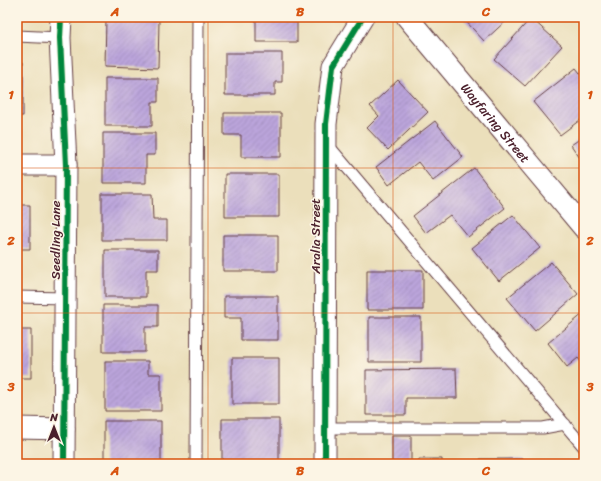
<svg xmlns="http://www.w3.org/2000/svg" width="601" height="481" viewBox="0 0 601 481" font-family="Sriracha,sans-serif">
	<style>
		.building { fill: url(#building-hatch) }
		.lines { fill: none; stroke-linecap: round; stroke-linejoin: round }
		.lane-casing { stroke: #623c41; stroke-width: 13 }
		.street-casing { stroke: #623c41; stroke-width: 23 }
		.lane { stroke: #fff; stroke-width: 11 }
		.street { stroke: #fff; stroke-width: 21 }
		.cycleway-casing { stroke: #fcf5e5; stroke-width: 8 }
		.cycleway { stroke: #00873e; stroke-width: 6 }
		.grid { fill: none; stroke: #d8530f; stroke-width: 1; stroke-opacity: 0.55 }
		.labels { text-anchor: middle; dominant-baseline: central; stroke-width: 3; stroke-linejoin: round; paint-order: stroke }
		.street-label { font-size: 13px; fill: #4a1f2b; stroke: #fcf5e5 }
		.neatline { fill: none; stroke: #d8530f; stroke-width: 1.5 }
		.grid-label { font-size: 13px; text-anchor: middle; font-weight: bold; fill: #d8530f }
	</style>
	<defs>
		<pattern id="building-hatch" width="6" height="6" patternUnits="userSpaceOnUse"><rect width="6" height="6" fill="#bba5dc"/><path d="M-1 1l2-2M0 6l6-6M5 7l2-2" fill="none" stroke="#9a86b3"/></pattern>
	</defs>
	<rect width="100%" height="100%" fill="#fcf5e5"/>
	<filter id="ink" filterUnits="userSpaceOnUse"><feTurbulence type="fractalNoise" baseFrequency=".025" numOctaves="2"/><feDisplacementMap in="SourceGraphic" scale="8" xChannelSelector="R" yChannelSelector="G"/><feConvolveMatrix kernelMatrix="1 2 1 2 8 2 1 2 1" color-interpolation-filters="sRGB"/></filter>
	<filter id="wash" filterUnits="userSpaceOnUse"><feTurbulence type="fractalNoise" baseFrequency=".012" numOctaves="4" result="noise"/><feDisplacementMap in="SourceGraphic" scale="16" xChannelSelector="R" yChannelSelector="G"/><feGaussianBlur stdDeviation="0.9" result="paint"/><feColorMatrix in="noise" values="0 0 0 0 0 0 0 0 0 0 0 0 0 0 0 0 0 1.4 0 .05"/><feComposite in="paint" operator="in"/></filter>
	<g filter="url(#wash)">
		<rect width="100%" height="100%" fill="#ebdfbb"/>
		<g id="blocks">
			<path class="building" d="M239 17H297V42H256V19H239Z
				M462 17H510L484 41Z
				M531 18 562 46 525 86 494 59Z
				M106 19 159 20 158 68 105 66Z
				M225 53H282V82H275V95H225Z
				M17 62H23V116H17Z
				M576 68 584 78V117L560 135 533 102Z
				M105 78H158V102H152V126H105Z
				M398 80 428 112 388 150 367 128 379 116 370 106Z
				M224 113H281V157H241V135H224Z
				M435 121 463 157 433 181 418 162 389 185 376 167Z
				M103 133H155V155H146V183H103Z
				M584 136V164L571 145Z
				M474 168 505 208 468 237 450 215 426 233 413 216Z
				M225 174H279V217H225Z
				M102 194H152L153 220H167V240H102Z
				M17 205H30V249H17Z
				M513 215 540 248 499 281 472 248Z
				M223 235H278V271H223Z
				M105 250H158V270H146V297H105Z
				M551 262 578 294 535 331 507 298Z
				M367 270H423V310H367Z
				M224 296H278V340H241V318H224Z
				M103 305H158V327H145V352H103Z
				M584 313V365L578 358 567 367 548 343Z
				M369 317H421V362H369Z
				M17 330H31V378H17Z
				M232 358H279V404H232Z
				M105 361H148V374H161V411H105Z
				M456 369 457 398H406V415H366V370Z
				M222 419H279V463H222Z
				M104 421H161V464H104Z
				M392 436H411V464H392Z
				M419 459H442V464H419Z
				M480 459H523V464H480Z"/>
		</g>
	</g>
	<g filter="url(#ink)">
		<use href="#blocks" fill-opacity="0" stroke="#623c41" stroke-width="1"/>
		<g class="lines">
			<defs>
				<path id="lane" d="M583 17 584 18
					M17 36 60 38
					M327 144 584 447
					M17 297 65 298
					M325 428H543L565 424
					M196 464 198 17"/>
				<g id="street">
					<path d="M61 17 60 38 66 165 64 464"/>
					<path id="s1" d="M407 17 584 228"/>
					<path d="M17 165H66"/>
					<path d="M17 428 64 429"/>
					<path d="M325 464 326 124 333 66 363 17"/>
				</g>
			</defs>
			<use href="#lane" class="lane-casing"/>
			<use href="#street" class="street-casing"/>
			<use href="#lane" class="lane"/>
			<use href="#street" class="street"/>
			<defs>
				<path id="cycleway" d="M61 17 60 38 66 165 64 464
					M325 464 326 124 333 66 363 17"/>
			</defs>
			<use href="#cycleway" class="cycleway-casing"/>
			<use href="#cycleway" class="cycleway"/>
		</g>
	</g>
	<path class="grid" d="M208 17V464M393 17V464M17 168H584M17 313H584"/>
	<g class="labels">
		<g class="street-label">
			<text stroke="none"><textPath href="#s1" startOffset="138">Wayfaring Street</textPath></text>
			<text transform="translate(315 236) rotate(-90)">Aralia Street</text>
			<text transform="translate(55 240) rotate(-90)">Seedling Lane</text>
		</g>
	</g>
	<rect width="601" height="481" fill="none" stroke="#fcf5e5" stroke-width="44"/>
	<g transform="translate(54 427)" stroke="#fcf5e5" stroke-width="3" paint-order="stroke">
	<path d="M0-3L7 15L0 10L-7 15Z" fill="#4a1f2b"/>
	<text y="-6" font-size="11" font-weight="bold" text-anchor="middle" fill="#4a1f2b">N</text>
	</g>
	<rect x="22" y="22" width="557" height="437" class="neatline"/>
	<g class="grid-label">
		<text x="115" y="16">A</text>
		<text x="300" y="16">B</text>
		<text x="486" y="16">C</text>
		<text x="11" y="99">1</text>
		<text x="590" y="99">1</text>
		<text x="11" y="245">2</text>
		<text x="590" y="245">2</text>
		<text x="11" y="391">3</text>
		<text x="590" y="391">3</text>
		<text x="115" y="475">A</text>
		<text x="300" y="475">B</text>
		<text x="486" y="475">C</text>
	</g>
</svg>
